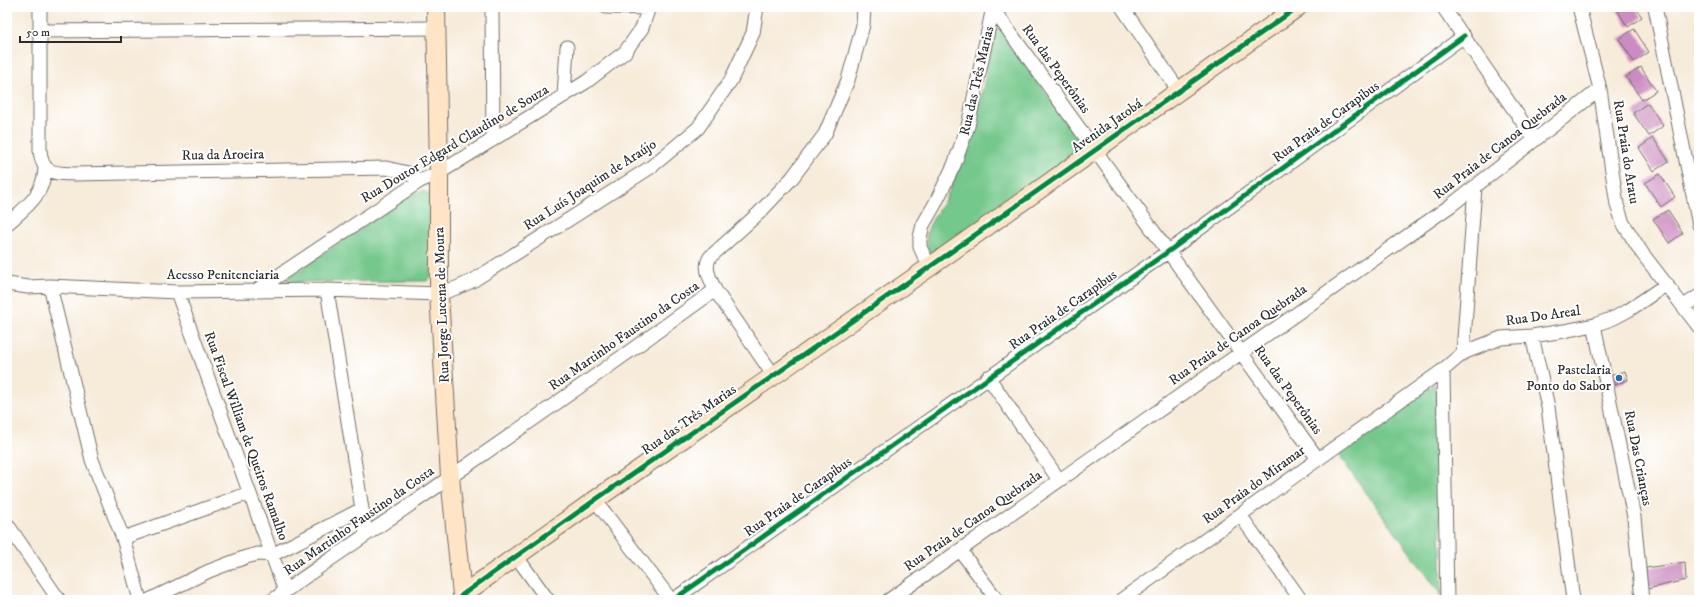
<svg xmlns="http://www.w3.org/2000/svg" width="1706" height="607" viewBox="0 0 1706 607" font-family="'IM FELL DW Pica',serif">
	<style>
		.green { fill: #74c88b; stroke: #507a5b }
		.building { fill: #cc8cc1 }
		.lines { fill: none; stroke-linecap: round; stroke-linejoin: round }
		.street-casing { stroke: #726e68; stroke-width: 15 }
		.secondary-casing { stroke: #726e68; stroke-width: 20 }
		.street { stroke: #fff; stroke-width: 13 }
		.secondary { stroke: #ffe4c6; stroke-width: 18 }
		.cycleway-casing { stroke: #fff; stroke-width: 8 }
		.cycleway { stroke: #00873e; stroke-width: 5 }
		.poi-dot { fill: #1f6fb2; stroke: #fff; stroke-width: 1.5 }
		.labels { text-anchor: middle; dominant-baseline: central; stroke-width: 4; stroke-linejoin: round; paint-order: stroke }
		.street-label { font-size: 14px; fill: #2b2b2b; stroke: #fff }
		.poi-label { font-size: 14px; fill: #2b2b2b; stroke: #fff; text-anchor: end }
	</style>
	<rect width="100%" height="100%" fill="#fff"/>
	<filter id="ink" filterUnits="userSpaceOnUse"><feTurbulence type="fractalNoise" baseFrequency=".025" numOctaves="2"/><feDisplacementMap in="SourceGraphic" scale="8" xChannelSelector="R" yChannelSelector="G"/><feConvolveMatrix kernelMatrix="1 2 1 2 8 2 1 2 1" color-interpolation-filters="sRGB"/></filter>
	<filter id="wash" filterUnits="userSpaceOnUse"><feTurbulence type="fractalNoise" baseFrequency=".012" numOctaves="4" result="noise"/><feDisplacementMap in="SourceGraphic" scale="16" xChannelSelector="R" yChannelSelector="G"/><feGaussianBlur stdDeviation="0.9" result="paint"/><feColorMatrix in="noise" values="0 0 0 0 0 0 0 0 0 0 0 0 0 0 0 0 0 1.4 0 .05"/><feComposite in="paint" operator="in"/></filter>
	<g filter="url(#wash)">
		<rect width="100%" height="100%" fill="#f7ebd9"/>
		<path class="green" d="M999 27 1002 30 1084 148 935 255 932 254C915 235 940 211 948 194 971 140 985 86 995 29Z
			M422 191 430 194 432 198 431 277 427 281 285 282 287 278 411 195Z
			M1434 384 1437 389 1442 596 1337 453Z"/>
		<g id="blocks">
			<path class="building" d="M1615 7H1635L1642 17 1628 27Z
				M1634 29 1649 52 1634 62 1619 39Z
				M1641 67 1656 91 1642 100 1626 77Z
				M1648 103 1663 126 1649 136 1633 113Z
				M1653 138 1669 161 1654 171 1639 148Z
				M1660 174 1675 197 1661 207 1645 183Z
				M1668 210 1683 233 1669 243 1653 219Z
				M1625 371 1628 380 1615 385 1609 376Z
				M1685 562 1686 580 1647 589 1646 568Z"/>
		</g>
	</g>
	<g filter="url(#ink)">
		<use href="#blocks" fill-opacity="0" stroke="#726e68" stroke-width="1"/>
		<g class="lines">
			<defs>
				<path id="street" d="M40 7V150C42 174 53 173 74 174L386 168 408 173 420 181
					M492 7 493 140
					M606 7 649 8
					M1122 7 1179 91
					M1443 7 1535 140
					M1579 7 1600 89 1617 205 1623 223 1642 253 1699 327
					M1655 7 1699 225
					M993 9 1318 459
					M41 31 436 28
					M564 96 567 47
					M7 224C26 207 44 195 45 168
					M931 266 924 256 920 247V237L923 225 935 204 954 165 968 126 993 7
					M7 284 28 287 50 286 177 292 327 290 439 294 459 287 474 280 651 167 698 128 731 80 753 33 757 7
					M50 286 92 460 123 538 140 600
					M257 290 420 181 439 173 586 82 625 52 642 28 649 7
					M327 290 366 534
					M715 290 774 376
					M177 292 285 591
					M1684 306 1699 296
					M1594 325 1634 517 1642 600
					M1532 336 1548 407 1573 600
					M1463 353 1475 187
					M1443 370 1447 600
					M988 377 1059 480
					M595 500 671 600
					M1240 515 1301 600
					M7 524 59 600
					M123 538 249 493
					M960 550 997 600
					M516 556 548 600
					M149 600 209 571 246 557 258 554 272 555 362 509
					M273 600C331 557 392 518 452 476 540 415 628 353 715 290 711 280 703 268 710 257L759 213 792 178 825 134 848 80 863 25 864 7
					M673 600 1169 251 1464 36
					M889 600 1450 206 1600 89
					M1121 600 1443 370 1463 353 1501 338 1532 336 1564 331 1594 325 1614 318 1629 310 1667 284"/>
				<path id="secondary" d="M436 7 439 173V294L450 477 462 595
					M462 595 595 500 931 266 1298 7"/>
			</defs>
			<use href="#street" class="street-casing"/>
			<use href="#secondary" class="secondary-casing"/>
			<use href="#street" class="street"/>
			<use href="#secondary" class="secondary"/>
			<defs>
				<path id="cycleway" d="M458 600 462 595 595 500 931 266 1298 7
					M673 600 1169 251 1464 36"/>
			</defs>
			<use href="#cycleway" class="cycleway-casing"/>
			<use href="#cycleway" class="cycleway"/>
		</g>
	</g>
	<circle class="poi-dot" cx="1619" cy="378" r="4"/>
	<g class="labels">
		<g class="street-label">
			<text transform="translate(1056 69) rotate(54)">Rua das Peperônias</text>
			<text transform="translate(977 81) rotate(-77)">Rua das Três Marias</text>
			<text transform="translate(1326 122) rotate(-36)">Rua Praia de Carapibus</text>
			<text transform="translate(1107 126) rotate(-35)">Avenida Jatobá</text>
			<text transform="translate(455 144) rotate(-31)">Rua Doutor Edgard Claudino de Souza</text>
			<text transform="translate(1500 146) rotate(-38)">Rua Praia de Canoa Quebrada</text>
			<text transform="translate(1626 152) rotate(81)">Rua Praia do Aratu</text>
			<text transform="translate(223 155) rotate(-1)">Rua da Aroeira</text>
			<text transform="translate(590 185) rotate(-33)">Rua Luís Joaquim de Araújo</text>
			<text x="223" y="275">Acesso Penitenciaria</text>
			<text transform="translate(442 305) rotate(-92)">Rua Jorge Lucena de Moura</text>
			<text transform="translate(1063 310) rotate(-35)">Rua Praia de Carapibus</text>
			<text transform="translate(1543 316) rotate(-8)">Rua Do Areal</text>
			<text transform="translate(1238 335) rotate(-35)">Rua Praia de Canoa Quebrada</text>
			<text transform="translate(624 336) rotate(-35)">Rua Martinho Faustino da Costa</text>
			<text transform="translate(1288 390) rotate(54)">Rua das Peperônias</text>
			<text transform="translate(689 420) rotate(-35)">Rua das Três Marias</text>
			<text transform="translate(246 436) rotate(70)">Rua Fiscal William de Queiros Ramalho</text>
			<text transform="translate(1638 458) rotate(79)">Rua Das Crianças</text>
			<text transform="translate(1254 485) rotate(-36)">Rua Praia do Miramar</text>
			<text transform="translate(798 497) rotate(-35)">Rua Praia de Carapibus</text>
			<text transform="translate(359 521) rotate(-35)">Rua Martinho Faustino da Costa</text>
			<text transform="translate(973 521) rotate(-35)">Rua Praia de Canoa Quebrada</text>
		</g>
		<g class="poi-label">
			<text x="1611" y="370">Pastelaria<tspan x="1611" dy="16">Ponto do Sabor</tspan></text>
		</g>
	</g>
	<rect width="1706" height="607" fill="none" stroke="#fff" stroke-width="24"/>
	<path d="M20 36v6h101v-6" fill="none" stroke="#2b2b2b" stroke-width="2"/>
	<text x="26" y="36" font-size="12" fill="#2b2b2b" stroke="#ffffff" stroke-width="3" paint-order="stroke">50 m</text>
</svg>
